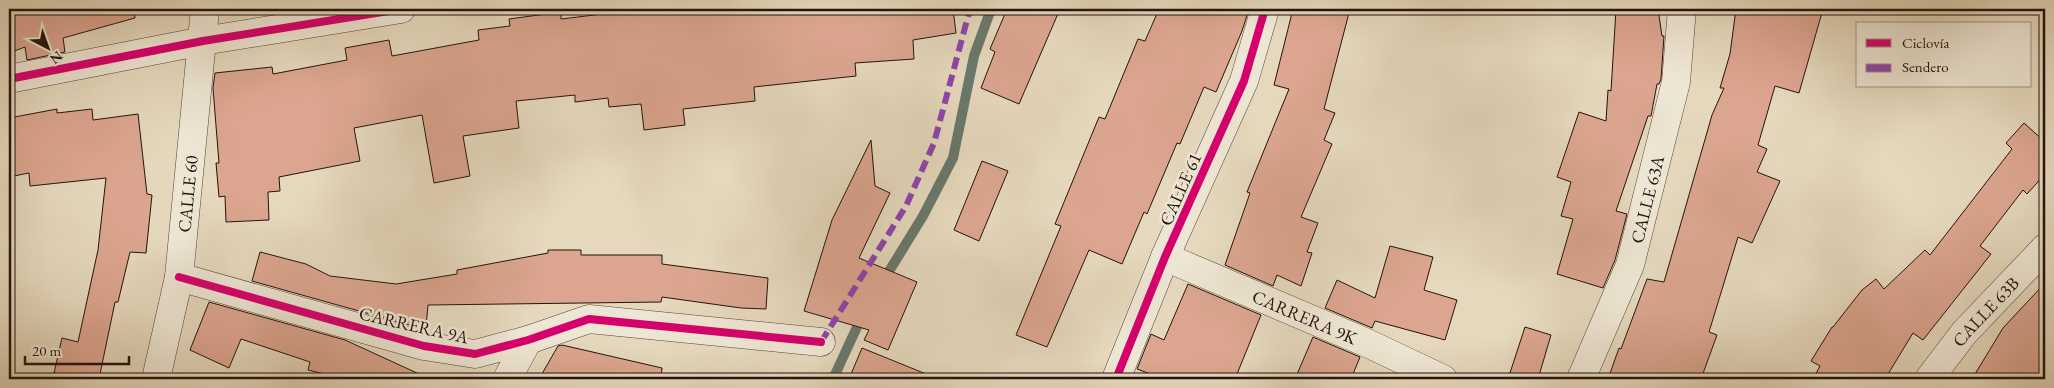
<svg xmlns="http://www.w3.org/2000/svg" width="2054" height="388" viewBox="0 0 2054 388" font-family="'EB Garamond',serif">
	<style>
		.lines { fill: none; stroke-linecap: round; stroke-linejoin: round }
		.stream { stroke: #69786b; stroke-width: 10 }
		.building { fill: #dba58f; stroke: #24130c }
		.minor-casing { stroke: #544438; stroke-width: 29 }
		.minor { stroke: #eee6d4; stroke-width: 28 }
		.quiet { stroke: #8e44ad; stroke-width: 6; stroke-dasharray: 12 6; stroke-linecap: butt }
		.cycleway-casing { stroke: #eee6d4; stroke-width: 11 }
		.cycleway { stroke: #d6006c; stroke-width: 8 }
		.labels { text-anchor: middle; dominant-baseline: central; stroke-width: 5; stroke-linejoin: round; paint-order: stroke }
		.street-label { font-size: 18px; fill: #24130c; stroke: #eee6d4 }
	</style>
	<rect width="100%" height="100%" fill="#e5d8bd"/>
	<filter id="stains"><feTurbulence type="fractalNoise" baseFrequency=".004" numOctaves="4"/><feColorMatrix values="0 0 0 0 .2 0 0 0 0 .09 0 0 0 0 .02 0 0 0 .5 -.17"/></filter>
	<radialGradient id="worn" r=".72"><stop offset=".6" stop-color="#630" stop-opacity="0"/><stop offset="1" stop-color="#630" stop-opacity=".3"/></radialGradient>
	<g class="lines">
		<path class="stream" d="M883 281 923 216 953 158 974 56 991 9
			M833 379 863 314"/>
	</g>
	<path class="building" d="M9 9H134L135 18 63 38 65 52 27 60 25 47 9 53Z
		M644 9H953L956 33 913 40 914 59 855 63 856 76 754 87 755 101 683 109 685 125 644 130 641 104 609 107 608 98 575 102V95L516 101 519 128 463 136 470 176 434 183 422 115 354 128 360 161 279 177 280 191 268 192 269 220 226 222 225 196 219 197 216 163H219L213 88 215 73 272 67 273 74 347 60 345 48 389 40 392 56 479 40 478 30 510 26 509 19 561 12V19Z
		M1007 9H1060L1019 104 981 88 995 52 990 49Z
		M1159 9H1249L1242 31 1216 92 1204 87 1180 144 1177 143 1147 214 1144 212 1122 264 1089 250 1047 347 1016 335 1061 226 1055 224 1099 117 1105 119 1138 39 1145 41Z
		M1293 9H1350L1324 109 1335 113 1324 140 1332 144 1301 217 1318 223 1307 252 1312 253 1301 286 1277 275 1273 286 1225 265 1250 193 1247 192 1289 89 1274 85Z
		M1616 9H1658L1662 36H1664L1661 79 1659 84H1657L1651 116H1648L1616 211 1627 214 1615 260 1603 288 1557 274 1573 219 1561 216 1571 182 1557 177 1579 112 1606 121 1608 90 1611 91Z
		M1736 9H1823L1799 93 1775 86 1758 145 1767 149 1757 172 1780 181 1752 243 1738 237 1709 332 1717 335 1701 379H1608L1619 348 1621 349 1647 279 1664 282 1712 115 1724 88H1720L1730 54Z
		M57 109V113L92 109 93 120 138 114 147 194 152 195 146 253 130 252 118 302H115L99 379H86L54 373 62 338 78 342 98 250 106 178 30 186 29 173 9 177V118Z
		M2024 123 2045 142V174L2027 194 2023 190 1980 246 1991 254 1923 340 1913 333 1885 379H1813L1820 366 1811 361 1832 327H1833L1862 290 1876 279 1884 289 1925 250 1930 255 2012 149 2006 143Z
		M871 140 875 186 890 193 859 258 917 282 888 350 864 340 869 330 804 311 832 220Z
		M982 161 1008 171 979 241 954 230Z
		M1390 246 1433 257 1424 290 1457 300 1445 340 1375 321 1372 328 1325 308 1337 280 1375 298Z
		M548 250H581V255H662V264L768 278 766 309 741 308 662 297 661 302 428 305 426 327H416L252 281 260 252 306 264 330 276 396 284 457 274V270L548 253Z
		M2045 283V379H1972L2003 328Z
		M1188 284 1261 315 1235 379H1164L1137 369 1151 334 1164 340Z
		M209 302 345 340 430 379H345L308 370 310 362 241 339 229 368 190 350Z
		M1525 327 1551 335 1538 379H1508Z
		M1313 337 1360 357 1351 379H1295Z
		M562 345 662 368 661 379H539L558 346Z
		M862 348 936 378V379H849Z"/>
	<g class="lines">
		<defs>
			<g id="minor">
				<path d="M9 79 203 41 401 9"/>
				<path id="s1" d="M1165 257 1367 343 1443 379"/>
				<path d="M179 277 424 346 475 354 528 340 589 319 821 342"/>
				<path id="s2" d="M156 379 179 277 205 9"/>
				<path d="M507 379 528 340"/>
				<path d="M1116 379 1165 257 1244 81 1265 9"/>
				<path id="s3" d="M1581 379 1630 265 1676 82 1682 9"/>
				<path id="s4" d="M1929 379 1964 333 2045 248"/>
			</g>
		</defs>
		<use href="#minor" class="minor-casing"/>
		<use href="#minor" class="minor"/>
		<path class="quiet" d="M821 342 906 206 934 143 970 9"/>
		<defs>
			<path id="cycleway" d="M9 79 203 41 401 9
				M179 277 424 346 475 354 528 340 589 319 821 342
				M1116 379 1165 257 1244 81 1265 9"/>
		</defs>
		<use href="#cycleway" class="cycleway-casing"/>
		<use href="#cycleway" class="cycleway"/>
	</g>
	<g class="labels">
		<g class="street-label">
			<text transform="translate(1180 189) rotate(-66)">CALLE 61</text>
			<text stroke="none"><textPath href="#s2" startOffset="188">CALLE 60</textPath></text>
			<text stroke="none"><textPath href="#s3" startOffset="192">CALLE 63A</textPath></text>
			<text stroke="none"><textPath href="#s4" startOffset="88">CALLE 63B</textPath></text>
			<text stroke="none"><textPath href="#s1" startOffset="152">CARRERA 9K</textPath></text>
			<text transform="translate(414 325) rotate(13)">CARRERA 9A</text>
		</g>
	</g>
	<rect width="2054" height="388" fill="none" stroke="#e5d8bd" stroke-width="30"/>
	<rect x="10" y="10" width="2034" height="368" fill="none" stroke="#24130c" stroke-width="2.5"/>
	<rect x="15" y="15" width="2024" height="358" fill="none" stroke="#24130c"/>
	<rect x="1856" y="22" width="175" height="65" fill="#eee6d4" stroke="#9d9284"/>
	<rect x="1866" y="39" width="25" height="8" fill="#d6006c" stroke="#9d9284"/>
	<text x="1902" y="48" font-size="15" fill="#24130c">Ciclovía</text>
	<rect x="1866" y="64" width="25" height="8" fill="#8e44ad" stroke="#9d9284"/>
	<text x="1902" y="72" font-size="15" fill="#24130c">Sendero</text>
	<g transform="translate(48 48) rotate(139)" stroke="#eee6d4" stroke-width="4" paint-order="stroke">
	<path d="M0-4L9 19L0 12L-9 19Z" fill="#24130c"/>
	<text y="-8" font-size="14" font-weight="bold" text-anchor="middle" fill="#24130c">N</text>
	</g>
	<path d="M25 356v8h104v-8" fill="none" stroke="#24130c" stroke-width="2.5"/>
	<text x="32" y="356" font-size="15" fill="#24130c" stroke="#eee6d4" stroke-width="4" paint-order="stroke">20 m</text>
	<rect width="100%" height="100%" filter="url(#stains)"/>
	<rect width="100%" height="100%" fill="url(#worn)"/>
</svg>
